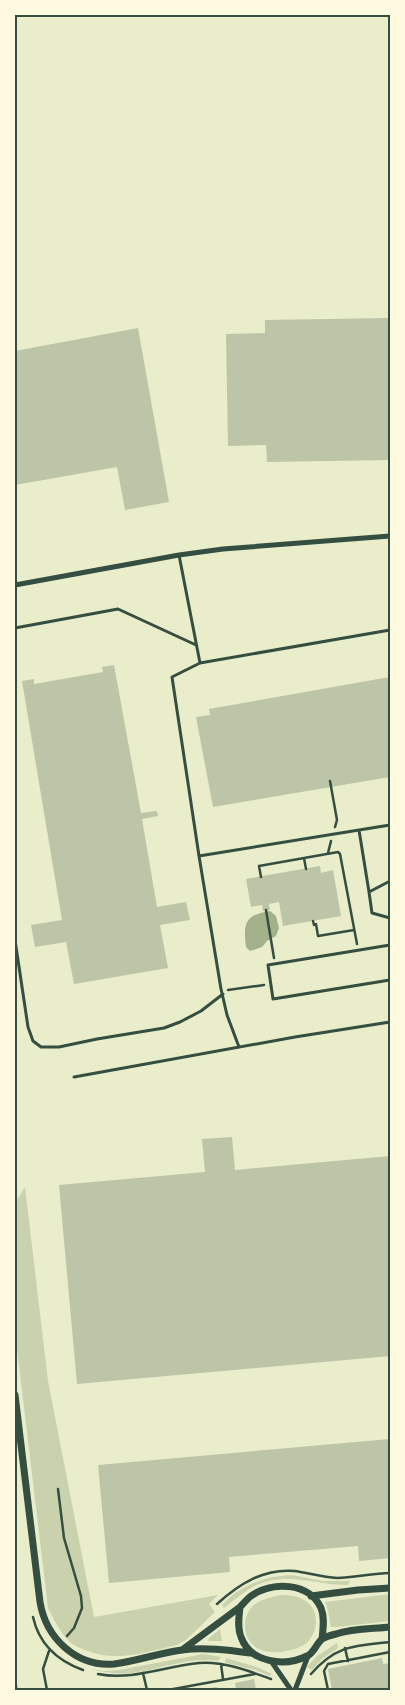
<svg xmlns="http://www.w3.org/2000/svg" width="405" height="1705" viewBox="0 0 405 1705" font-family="Bitter,serif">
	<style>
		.green { fill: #cad2ad }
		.water { fill: #a3b18a }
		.building { fill: #bcc5a7 }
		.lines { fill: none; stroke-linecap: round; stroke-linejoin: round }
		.path { stroke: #344e41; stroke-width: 2.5 }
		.service { stroke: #344e41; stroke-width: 3 }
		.minor { stroke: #344e41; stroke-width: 5 }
		.tertiary { stroke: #344e41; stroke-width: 7 }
		.rail { stroke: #7c8e77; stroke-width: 4 }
		.neatline { fill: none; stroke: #344e41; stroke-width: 2 }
	</style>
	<rect width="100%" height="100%" fill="#e9edc9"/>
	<path class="green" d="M25 1187 48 1381 94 1617 218 1595 209 1604 215 1612 186 1640 177 1645C147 1652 116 1663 85 1650 79 1648 73 1645 69 1641 59 1631 54 1619 48 1608L15 1332V1203Z
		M292 1575 323 1581H350L348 1585C319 1585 287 1572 259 1584 246 1589 235 1600 224 1608L222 1605C241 1585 265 1576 292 1575Z
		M390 1594V1621L337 1627H331C329 1618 329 1611 325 1602Z
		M280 1595C287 1595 293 1595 300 1598 320 1605 321 1632 304 1645 299 1648 292 1650 286 1651 278 1653 267 1653 259 1649 242 1641 240 1616 255 1604 262 1599 272 1597 280 1595Z
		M220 1629 222 1641H208L209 1638Z
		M337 1643 338 1648 323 1658 312 1670 307 1667 317 1656Z
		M203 1654 221 1657 218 1661C189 1656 159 1670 130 1673 117 1675 104 1672 91 1669L104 1671 119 1670Z
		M226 1658 257 1667 272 1674 270 1676 255 1670 227 1663 225 1662Z"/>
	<path class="water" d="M270 911 276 916 279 928 276 936 267 941 262 947 250 951 246 947C243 923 245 915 270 911Z"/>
	<path class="building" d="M390 318V460L267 462 266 445 228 446 226 334 265 333V320Z
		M138 328 169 502 125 510 117 467 15 485V351Z
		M114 665 141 813 157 811 158 816 142 819 157 907 186 902 190 920 160 925 168 968 74 984 66 942 35 947 31 925 62 920 22 681 34 679V684L103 672 102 667Z
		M390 677V777L213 807 196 717 210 715 209 709Z
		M320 866 321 873 333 870 341 916 283 926 279 902 269 904 270 910 263 911 262 905 251 907 246 879Z
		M232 1137 235 1170 390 1156V1356L77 1384 59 1185 205 1172 202 1139Z
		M390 1439V1558L359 1561 358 1546 229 1557 230 1572 109 1583 98 1465Z
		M382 1658 383 1664 390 1663V1688L381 1690H332L328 1669Z
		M254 1679 256 1690H233L236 1688 235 1683Z
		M217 1687V1690H204V1689Z"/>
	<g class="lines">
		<path class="path" d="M330 781 337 820 335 827
			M328 853 331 841
			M304 858 306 869
			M261 877 259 866 338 852 340 854 357 944
			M266 910 274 958
			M313 921 314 925 316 924 318 936 354 930
			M228 990 264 985
			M58 1489 64 1538 81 1596 82 1608 74 1628 67 1636
			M217 1604C239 1584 264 1568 295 1571 309 1573 322 1577 337 1578 354 1578 372 1573 390 1573
			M33 1617C39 1644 58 1661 83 1670
			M345 1648 348 1661
			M221 1664 223 1679
			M143 1673 147 1690
			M98 1674C132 1681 166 1666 199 1663 223 1661 249 1671 271 1679
			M311 1674C336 1645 354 1646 390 1642
			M47 1690 43 1669 49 1651
			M168 1690 255 1674
			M328 1690 324 1671 328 1664 390 1652"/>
		<path class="service" d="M179 555 200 663
			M15 628 118 609 196 645
			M390 630 200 663 172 677 199 856 390 825
			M359 830 369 892
			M199 856 221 989 227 1015 239 1047
			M390 881 369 892 372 913 390 918
			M15 940 28 1027 33 1041 41 1047H59L97 1039 164 1028 180 1022 201 1011 223 994
			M390 945 268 965 273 999 390 980
			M74 1077 295 1037 390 1022"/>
		<path class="minor" d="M15 585 179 555 223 549 390 536
			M271 1661 291 1690
			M295 1690 308 1656"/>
		<path class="tertiary" d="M15 1395 40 1602C46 1638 76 1667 114 1664 137 1661 159 1653 182 1650 204 1647 228 1650 250 1653
			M311 1596 358 1590 390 1588
			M322 1639C323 1629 325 1618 321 1608 309 1582 272 1581 251 1596 247 1599 244 1603 240 1607 239 1617 237 1627 241 1637 250 1663 285 1667 307 1656 314 1653 316 1644 322 1639 325 1637 332 1635 336 1634 353 1628 373 1629 390 1627
			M182 1650 240 1607"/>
		<path class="rail" d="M15 1684 16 1690"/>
	</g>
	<rect width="405" height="1705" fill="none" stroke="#fefae0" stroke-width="32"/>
	<rect x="16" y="16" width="373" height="1673" class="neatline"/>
</svg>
